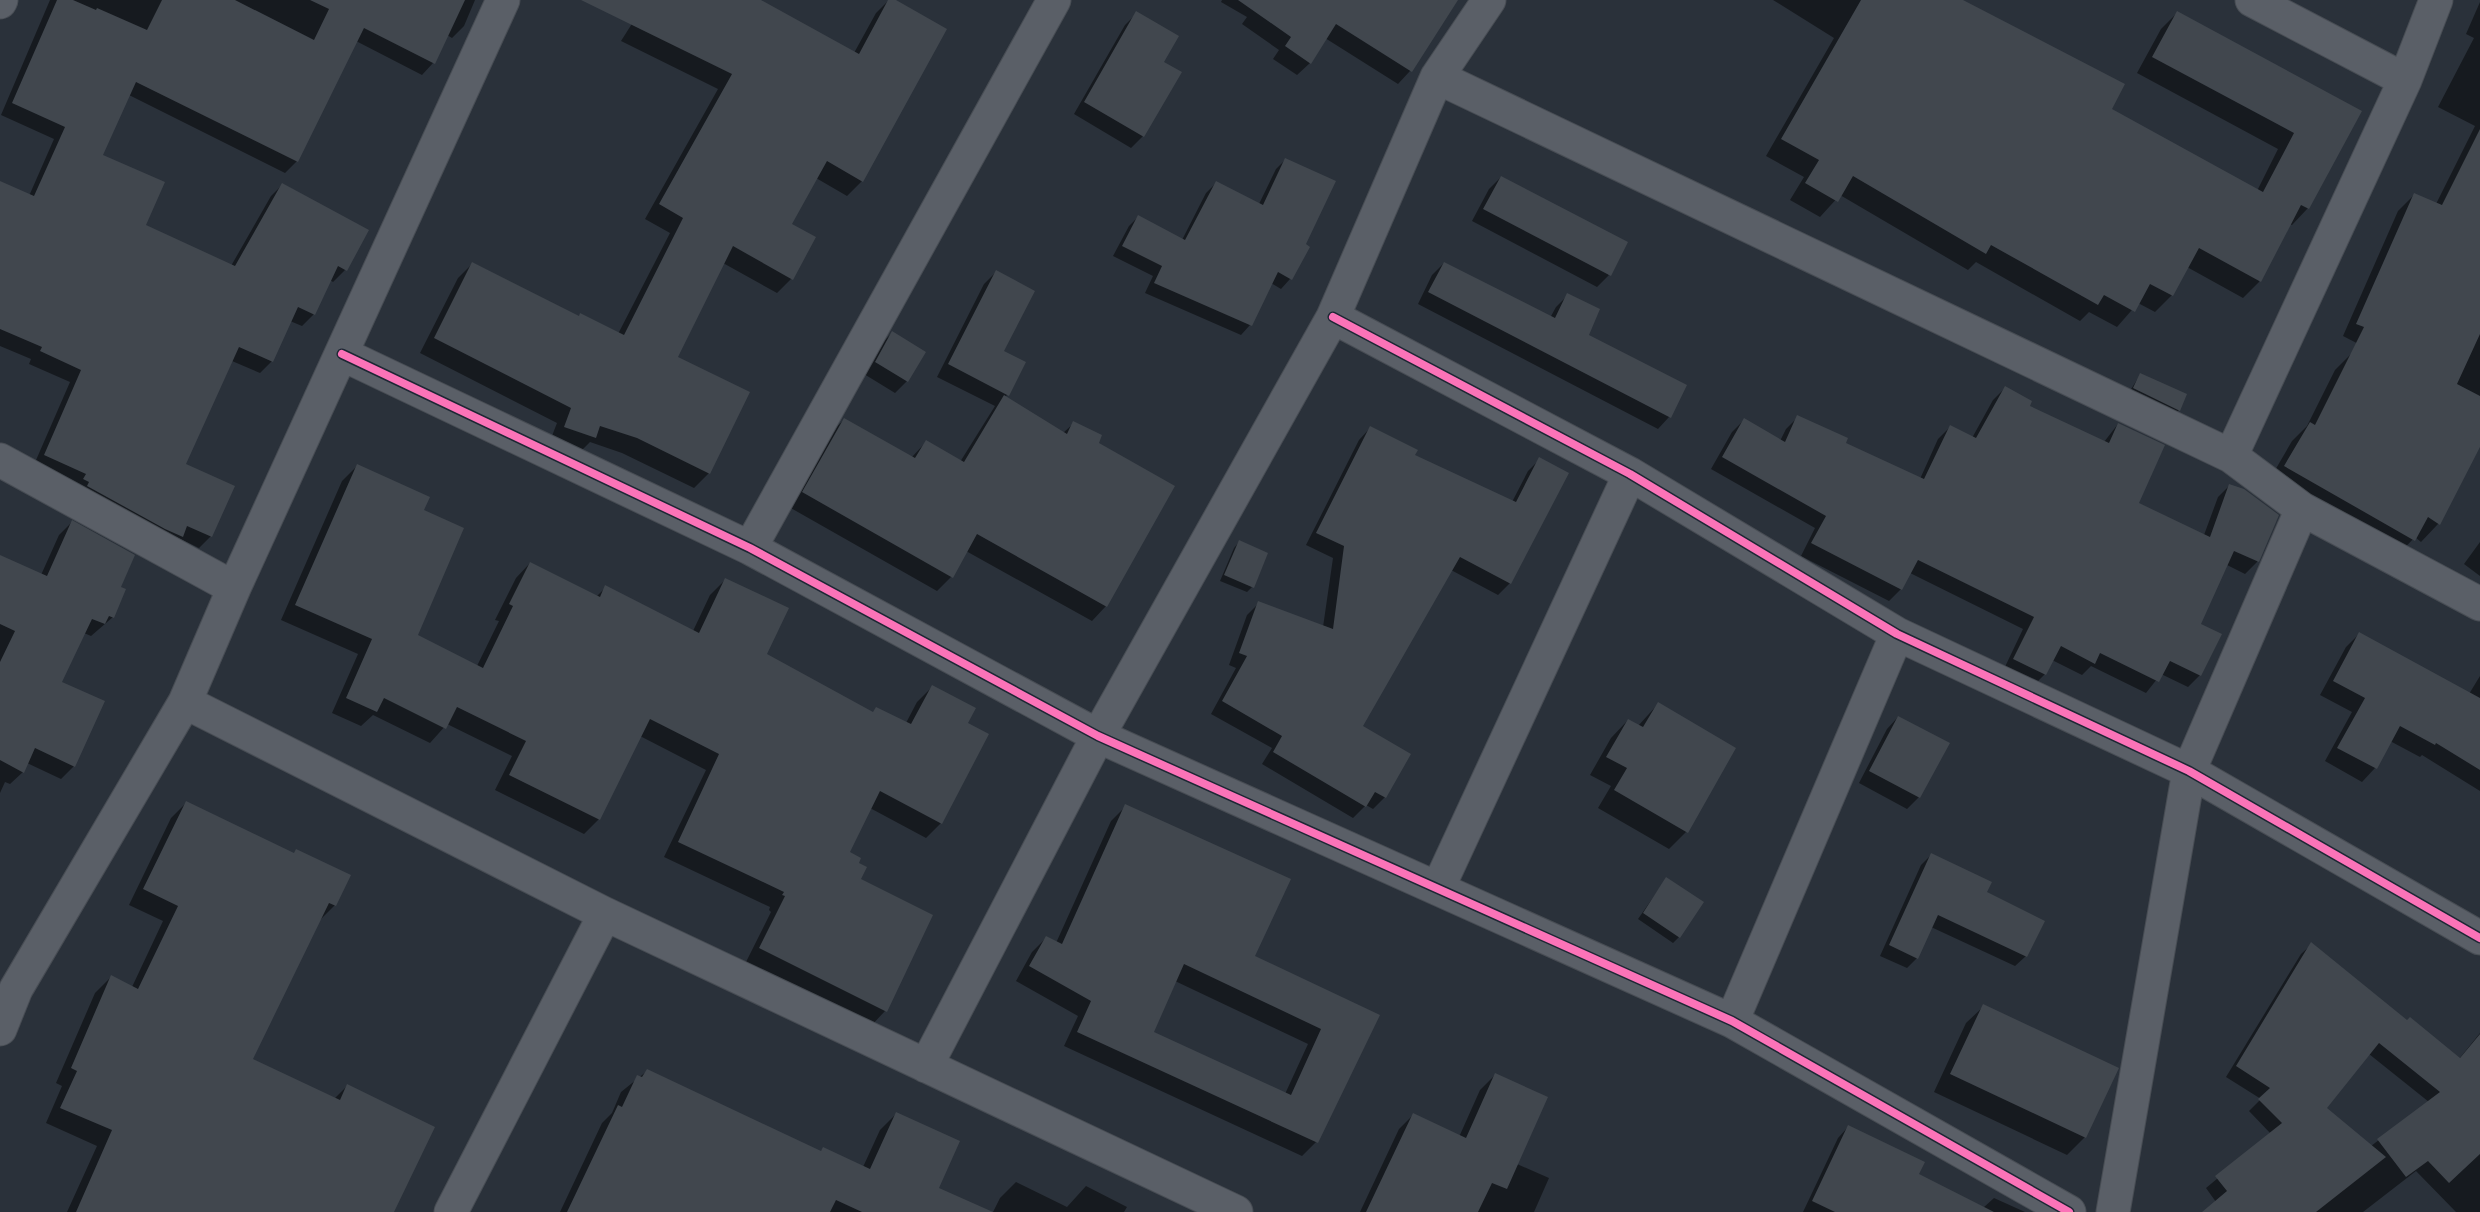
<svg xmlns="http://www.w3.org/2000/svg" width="2480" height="1212" viewBox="0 0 2480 1212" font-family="'PT Sans Narrow',sans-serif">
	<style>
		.shadow { fill: #0007; fill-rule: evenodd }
		.building { fill: #41474e; fill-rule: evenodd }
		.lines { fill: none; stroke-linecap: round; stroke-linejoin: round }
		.minor-casing { stroke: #484d54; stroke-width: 35 }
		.minor { stroke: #5a5f67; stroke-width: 33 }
		.cycleway-casing { stroke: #1d2734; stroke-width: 11 }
		.cycleway { stroke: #fb73b8; stroke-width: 8 }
	</style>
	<rect width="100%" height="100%" fill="#2a313a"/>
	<path class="shadow" d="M50 0H475L464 26 452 38 447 35 433 63 422 75 356 41 297 161 285 173 129 95 101 156 144 226 231 266 271 196 283 184 367 231 345 270 333 282 330 280 314 314 302 326 290 321 272 361 260 373 232 361 184 465 211 536 199 548 33 467 70 382 29 364 31 359 0 346V183L29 196 54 139 1 115Z
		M647 0H725L854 53 876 13 889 0H893L862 181 847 196 816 178 790 224 791 279 777 293 723 263 676 358 709 473 694 488 622 453 590 442 580 452 550 441 557 423 420 353 458 278 473 263 578 317 618 334 670 233 645 219 718 89 621 41Z
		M1222 0H1456L1410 71 1398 84 1325 38 1310 63 1297 75 1273 59 1279 50 1242 24 1247 17 1221 2Z
		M1773 0H1959L2110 110 2257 191 2278 149 2137 73 2161 29 2177 13 2360 112 2308 208 2292 225 2290 224 2259 282 2243 298 2187 267 2172 295 2155 312 2138 303 2117 327 2089 312 2080 321 1976 262 1968 270 1840 195 1820 217 1790 200 1804 177 1766 156 1834 38Z
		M2480 2V407L2343 336 2398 211 2415 194 2436 204 2475 126 2438 107 2474 38 2466 34Z
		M1137 13 1162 63 1143 136 1131 148 1074 114 1125 25Z
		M1285 160 1304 245 1290 279 1281 289 1271 283 1250 325 1241 335 1145 293 1153 276 1113 256 1129 226 1138 217 1182 240 1206 193 1216 183 1259 204 1276 169Z
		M1501 177 1609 275 1597 287 1472 221 1489 189Z
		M1444 263 1550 318 1556 307 1568 295 1587 335 1685 386 1669 417 1658 429 1418 304 1432 275Z
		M996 272 1007 395 1005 397 1063 433 1074 423 1097 443 1106 606 1092 621 966 551 951 577 937 591 789 507 829 434 844 420 911 458 926 442 960 462 995 406 937 377 984 284Z
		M892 333 907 381 895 393 864 374 880 345Z
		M2352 353 2479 446 2438 524 2421 542 2415 537 2396 557 2267 484 2292 441 2307 426 2335 370Z
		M2140 375 2179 410 2173 416 2128 394Z
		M2005 388 2028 407 2104 442 2118 424 2137 503 2204 535 2218 497 2230 485 2277 516 2257 562 2245 574 2227 565 2199 625 2200 675 2188 687 2161 674 2146 693 2091 666 2082 675 2052 660 2045 674 2033 686 2003 671 2023 629 1910 573 1901 589 1889 601 1801 556 1815 528 1711 469 1732 432 1744 420 1780 441 1786 429 1798 417 1844 444 1920 479 1938 439 1950 427 1972 438 1993 400Z
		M1370 428 1413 456 1512 502 1528 471 1540 459 1510 583 1498 595 1451 570 1361 726 1409 755 1385 797 1373 809 1366 805 1353 818 1262 764 1272 748 1211 714 1236 668 1229 665 1247 615 1259 603 1323 627 1333 558 1306 545 1359 440Z
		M357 466 422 510 416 636 477 666 499 621 495 620 516 578 530 563 596 597 606 587 693 631 710 595 725 580 765 655 872 713 906 723 917 702 932 687 966 723 941 823 926 838 870 808 848 852 857 863 885 1011 871 1026 745 964 771 912 769 910 770 907 664 857 706 770 640 736 599 819 584 834 495 790 512 756 447 724 430 743 373 715 361 726 332 713 358 654 281 620 342 481Z
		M72 522 119 588 113 617 91 636 84 633 60 683 74 766 61 779 27 763 23 772 10 784 5 782 0 793V557L41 575 59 535Z
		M1239 542 1252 587 1247 592 1220 581 1234 548Z
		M2480 542V576L2464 564Z
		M2359 634 2469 694 2480 676V791L2422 755 2420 757 2390 741 2375 768 2362 782 2325 761 2352 712 2320 695 2346 647Z
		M1658 704 1686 832 1669 849 1598 808 1611 786 1590 775 1611 738 1628 720 1638 726Z
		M1898 717 1919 797 1907 809 1859 783 1887 729Z
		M186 803 335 905 319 921 251 1059 334 1099 347 1086 392 1212H67L97 1146 46 1123 62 1086 56 1083 95 993 111 977 132 987 163 921 129 905 171 818Z
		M1126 806 1253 957 1378 1016 1316 1142 1302 1156 1064 1046 1078 1016 1016 981 1032 952 1047 937 1056 943 1111 821ZM1175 981 1308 1044 1285 1094 1152 1032Z
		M1931 855 1985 892 2026 956 2015 966 1931 927 1917 958 1907 968 1880 956 1921 865Z
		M1666 879 1679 937 1673 943 1638 919Z
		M2312 944 2407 1022 2459 1059 2480 1033V1212H2456L2416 1171 2363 1212H2204L2216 1202 2206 1188 2271 1134 2249 1111 2261 1099 2226 1077 2301 954ZM2369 1054 2429 1102 2371 1146 2325 1108Z
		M1984 1006 2085 1137 2067 1155 1934 1092 1966 1023Z
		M647 1071 820 1152 823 1149 863 1167 880 1130 896 1114 937 1188 958 1212H560L602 1123 612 1113 621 1092Z
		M1495 1075 1517 1164 1549 1178 1534 1212H1360L1399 1129 1413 1115 1459 1137 1480 1090Z
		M1848 1127 1917 1175 1983 1208 1994 1198 2025 1212H1803L1838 1138Z
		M1016 1182 1067 1207 1086 1186 1127 1207 1124 1212H993L1000 1198Z"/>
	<path class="building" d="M57 0H73L96 10 97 8 147 30 162 0H235L314 40 329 9 310 0H465L435 64 364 28 298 162 136 82 103 155 165 182 146 225 235 266 282 183 369 230 347 271 338 266 315 315 298 307 273 362 239 347 186 464 235 486 212 537 187 526 183 537 165 529 87 486 89 482 83 479 86 474 44 455 81 370 40 351 42 347 0 329V181L34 196 65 127 12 103Z
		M581 0H761L859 54 888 0H896L947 29 863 182 827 161 792 224 816 237 793 280 733 246 678 357 750 392 710 474 637 438 600 426 596 438 564 427 571 408 434 338 472 262 579 316 580 313 624 335 683 218 659 204 732 74Z
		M1238 0H1458L1412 72 1336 24 1311 64 1285 46 1291 37Z
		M1861 0H1963L2125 84 2112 109 2263 192 2294 133 2152 57 2177 11 2362 111 2309 209 2301 205 2261 282 2199 248 2173 296 2150 284 2135 312 2104 295 2098 305 1991 245 1986 254 1853 176 1838 202 1805 183 1819 160 1781 139Z
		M1136 11 1179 36 1164 62 1182 72 1144 137 1084 102Z
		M2480 129V334L2457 384 2480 396V447L2440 525 2428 517 2415 541 2284 466 2310 422 2315 425 2364 327 2356 324 2414 193 2442 205Z
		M1285 158 1336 181 1306 244 1310 247 1292 280 1278 272 1252 326 1154 283 1162 266 1122 246 1138 215 1185 240 1216 181 1263 205Z
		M1501 176 1628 242 1611 276 1483 209Z
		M1444 262 1555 318 1567 293 1600 309 1589 335 1687 385 1671 418 1428 292Z
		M996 270 1035 291 1004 351 1026 362 1009 396 948 364Z
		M892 331 926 352 908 382 875 362Z
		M2140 373 2187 394 2180 411 2133 388Z
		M2005 386 2032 401 2030 406 2109 443 2118 423 2165 445 2139 503 2210 537 2229 484 2244 489 2279 515 2259 562 2234 551 2201 624 2222 634 2201 676 2170 661 2159 682 2100 653 2095 664 2061 646 2046 675 2013 659 2034 617 1918 560 1902 590 1811 543 1826 516 1722 457 1744 418 1785 442 1797 415 1848 438 1846 443 1924 479 1950 425 1976 438Z
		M1004 395 1067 434 1073 421 1102 435 1099 443 1175 486 1107 607 977 534 953 578 802 492 844 418 915 458 926 440 964 462Z
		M1370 426 1418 450 1415 455 1516 502 1539 457 1569 473 1511 584 1460 557 1363 726 1411 754 1386 798 1375 792 1366 807 1273 752 1282 736 1222 701 1247 656 1239 653 1258 601 1333 629 1344 546 1316 533Z
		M357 464 430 497 424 510 464 528 418 635 483 668 513 606 509 604 530 562 600 597 605 585 699 633 725 578 789 608 767 654 873 712 876 707 911 724 932 685 976 708 968 723 989 734 942 824 880 791 850 852 861 858 859 863 867 867 861 879 933 915 887 1012 759 948 785 896 782 895 784 892 678 842 719 754 650 719 600 820 509 775 526 741 457 707 446 729 384 698 377 712 346 698 372 639 295 605Z
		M72 520 135 555 121 587 126 589 114 618 109 616 105 624 92 619 62 682 105 701 75 767 35 748 24 773 0 760V662L15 631 0 624V555L47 576Z
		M1239 540 1268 553 1254 588 1224 575Z
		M2359 632 2480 698V770L2436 743 2435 745 2400 726 2377 769 2337 748 2365 698 2333 681Z
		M1658 702 1736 748 1688 833 1614 790 1627 768 1606 757 1628 719 1643 727Z
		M1898 716 1950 743 1920 798 1869 771Z
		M186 801 294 853 296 849 351 875 336 906 329 903 253 1059 340 1100 347 1084 435 1127 394 1212H76L112 1130 60 1108 77 1071 71 1068 111 975 138 989 178 906 143 889Z
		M1125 804 1291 879 1255 956 1380 1015 1318 1143 1077 1032 1091 1001 1029 966 1046 936 1062 944ZM1184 964 1321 1029 1291 1095 1154 1032Z
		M1931 853 1992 882 1987 892 2045 921 2027 957 1938 915 1918 959 1889 945Z
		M1666 877 1704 902 1680 938 1643 913Z
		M2311 942 2407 1020 2410 1017 2460 1058 2480 1034V1154L2449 1183 2428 1161 2406 1177 2377 1139 2440 1092 2379 1043 2327 1108 2386 1157 2316 1212H2202L2227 1191 2215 1176 2282 1123 2258 1099 2270 1088 2236 1066Z
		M1983 1004 2119 1068 2086 1138 1950 1074Z
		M647 1069 821 1151 823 1147 870 1169 896 1112 960 1141 939 1188 993 1212H862L836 1200 830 1212H567L618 1105 622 1107 637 1075 642 1077Z
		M1495 1073 1548 1097 1507 1189 1492 1183 1478 1212H1366L1413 1113 1466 1138Z
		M1848 1125 1925 1162 1919 1174 1994 1212H1835L1812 1201Z"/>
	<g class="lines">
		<defs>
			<path id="minor" d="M2252 0 2405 80
				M0 2 1 0
				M1437 77 2231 456 2302 509 2480 604
				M1333 317 1630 474 1897 634 2189 771 2480 938
				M342 354 750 548 1098 736 1732 1021 2069 1212
				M2231 456 2405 80 2436 0
				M0 460 234 588
				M750 548 1054 0
				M185 702 605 914 1236 1212
				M1438 888 1630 474
				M1732 1021 1897 634
				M0 1029 16 989 185 702 234 588 503 0
				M926 1066 1098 736 1333 317 1437 77 1489 0
				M451 1212 605 914
				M2113 1212 2189 771 2302 509"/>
		</defs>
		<use href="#minor" class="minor-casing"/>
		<use href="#minor" class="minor"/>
		<defs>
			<path id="cycleway" d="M1333 317 1630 474 1897 634 2189 771 2480 938
				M342 354 750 548 1098 736 1732 1021 2069 1212"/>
		</defs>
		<use href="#cycleway" class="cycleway-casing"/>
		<use href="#cycleway" class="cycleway"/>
	</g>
</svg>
